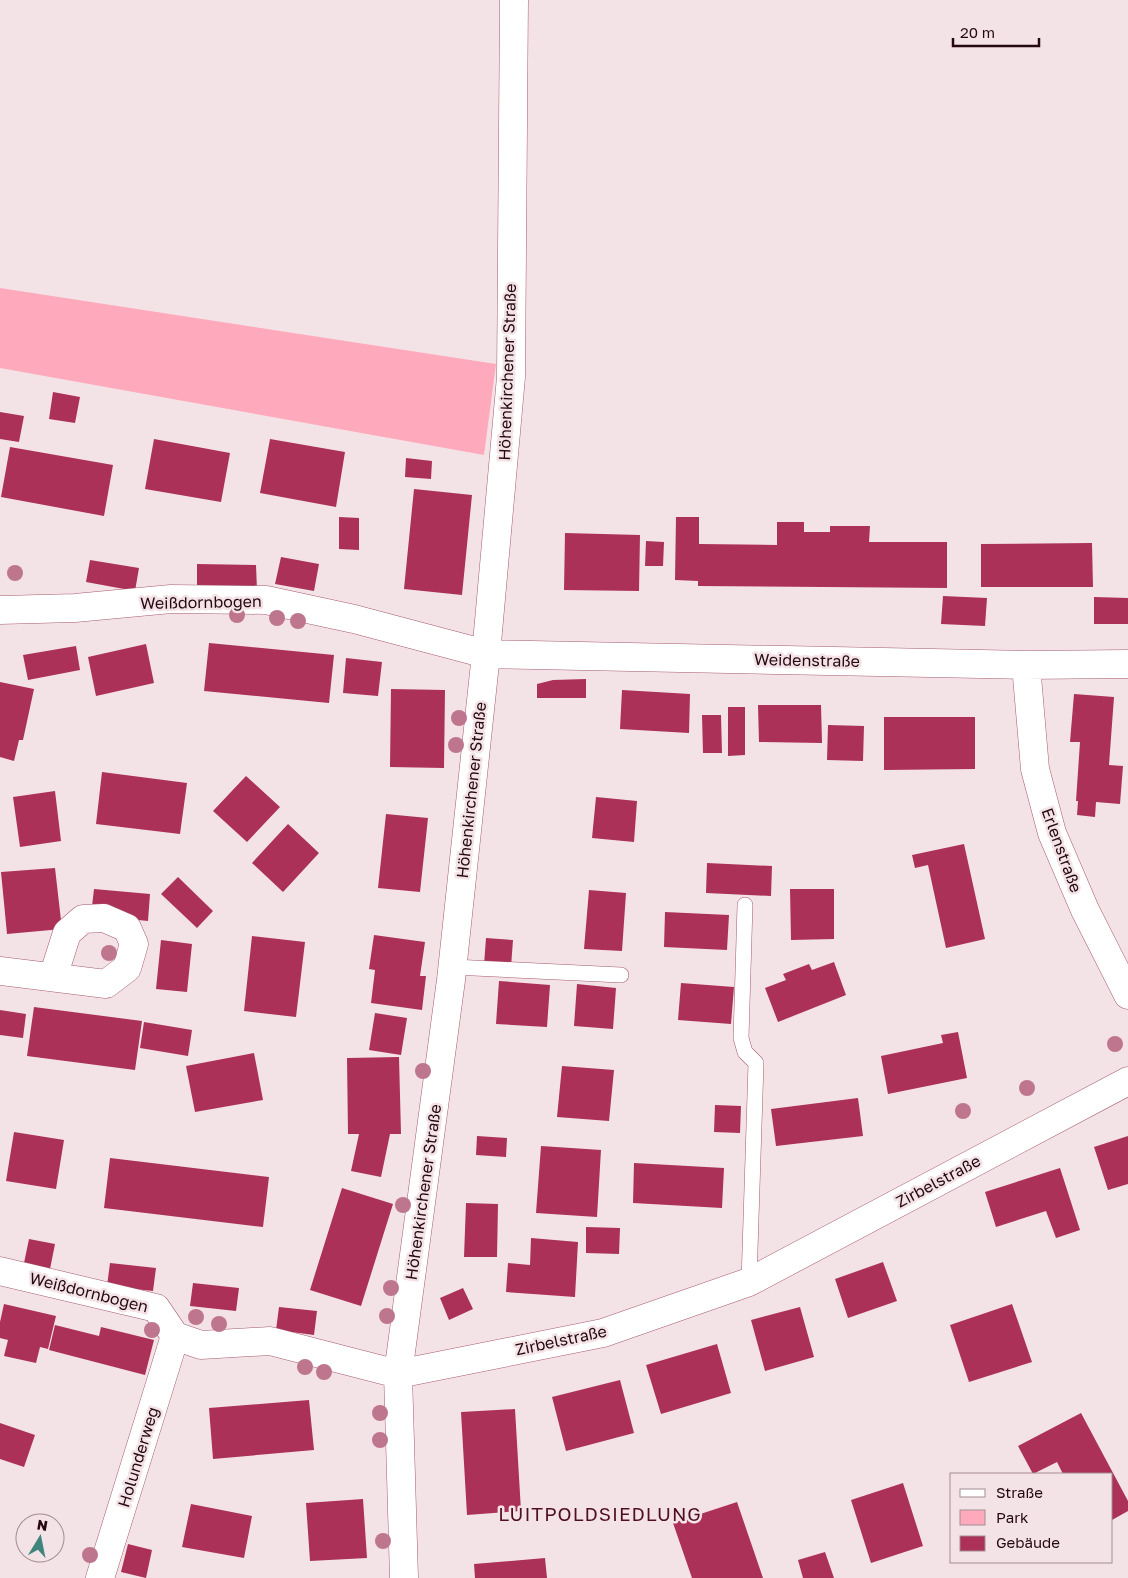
<svg xmlns="http://www.w3.org/2000/svg" width="1128" height="1578" viewBox="0 0 1128 1578" font-family="'Golos Text',sans-serif">
	<style>
		.green { fill: #feaabc }
		.building { fill: #ac3158 }
		.lines { fill: none; stroke-linecap: round; stroke-linejoin: round }
		.service-casing { stroke: #a55c6e; stroke-width: 16 }
		.minor-casing { stroke: #a55c6e; stroke-width: 29 }
		.service { stroke: #fff; stroke-width: 15 }
		.minor { stroke: #fff; stroke-width: 28 }
		.tree { fill: #be768e }
		.labels { text-anchor: middle; dominant-baseline: central; stroke-width: 5; stroke-linejoin: round; paint-order: stroke }
		.street-label { font-size: 16px; fill: #250911; stroke: #f4e3e6 }
		.quarter-label { font-size: 19px; letter-spacing: 1px; fill: #4f0e24; stroke: #f4e3e6 }
	</style>
	<rect width="100%" height="100%" fill="#f4e3e6"/>
	<path class="green" d="M0 288 496 364 484 455 0 368Z"/>
	<path class="building" d="M53 392 80 397 75 423 49 419Z
		M0 412 24 416 19 442 0 439Z
		M154 439 230 453 221 502 145 489Z
		M270 439 345 452 336 507 260 493Z
		M10 447 113 465 104 516 1 497Z
		M406 458 432 461 431 479 405 477Z
		M414 489 472 495 462 595 404 589Z
		M339 517 359 518V550L339 549Z
		M676 517H699V544L777 545V522H804V532H830V526H870L869 542H947V588L698 586V581L675 580Z
		M565 533 640 535 639 591 564 590Z
		M646 541 664 542 663 566H645Z
		M1092 543 1093 587H981V544Z
		M281 557 319 564 314 591 275 584Z
		M90 560 139 568 135 591 86 582Z
		M197 564 256 565 257 590 197 591Z
		M943 596 987 598 985 626 941 624Z
		M1094 597 1128 598V624H1094Z
		M209 643 334 655 329 703 204 691Z
		M146 644 154 683 96 696 88 657Z
		M76 646 80 670 28 680 23 655Z
		M346 658 382 662 378 696 343 693Z
		M586 679V698H537V684L553 680Z
		M0 682 34 689 23 740H19L14 761 0 757Z
		M391 689 445 690 444 768 390 767Z
		M622 690 690 694 689 733 620 729Z
		M1074 694 1114 697 1109 765 1123 766 1120 804 1096 802 1095 817 1077 815 1078 801H1076L1080 742H1070Z
		M758 705H821L822 743 759 742Z
		M728 707H745V755L728 756Z
		M702 715H721L722 753H703Z
		M884 717H975V769L884 770Z
		M828 725 864 726 863 761 827 760Z
		M102 772 187 783 180 834 96 824Z
		M246 776 280 807 247 842 213 811Z
		M55 791 61 841 20 847 13 797Z
		M596 797 637 801 634 842 592 838Z
		M386 814 428 818 420 892 378 888Z
		M288 824 319 853 283 892 252 863Z
		M964 844 985 939 946 948 928 865 915 868 912 855Z
		M707 863 772 866 771 896 706 893Z
		M55 868 62 929 7 934 1 872Z
		M178 877 213 911 197 928 161 894Z
		M94 889 150 894 148 921 91 915Z
		M790 889H834V939L791 940Z
		M589 890 626 893 622 951 584 949Z
		M665 912 729 915 727 950 664 947Z
		M374 935 425 942 420 976H426L422 1010 371 1003 375 970 369 969Z
		M252 936 305 942 296 1017 244 1011Z
		M486 938 513 940 511 967 484 965Z
		M161 940 192 944 187 992 156 989Z
		M834 962 846 995 778 1022 765 988 786 980 783 974 809 964 812 970Z
		M499 981 550 985 547 1027 496 1024Z
		M681 983 734 987 731 1024 678 1020Z
		M577 984 616 988 613 1029 574 1026Z
		M34 1007 142 1021 135 1070 27 1056Z
		M0 1010 26 1014 23 1038 0 1035Z
		M375 1013 407 1018 401 1055 369 1050Z
		M144 1022 192 1030 188 1056 140 1048Z
		M958 1032 967 1078 888 1094 881 1056 943 1043 941 1035Z
		M254 1053 263 1100 195 1112 186 1066Z
		M399 1057 401 1134H390L381 1177 351 1171 359 1134H348L347 1058Z
		M562 1066 614 1070 609 1121 557 1117Z
		M858 1098 863 1136 776 1146 771 1109Z
		M715 1105 741 1106 740 1133 714 1132Z
		M14 1132 64 1140 56 1189 6 1181Z
		M477 1136 507 1138 506 1157 476 1155Z
		M1128 1136V1184L1108 1190 1094 1147Z
		M541 1146 601 1150 597 1217 536 1213Z
		M110 1158 269 1177 263 1227 104 1208Z
		M634 1163 724 1168 722 1208 633 1203Z
		M1060 1168 1080 1230 1056 1238 1046 1211 996 1227 985 1192Z
		M342 1188 393 1204 361 1306 310 1290Z
		M466 1203 498 1204 497 1257H464Z
		M586 1227 620 1228 619 1254 586 1253Z
		M531 1238 578 1242 575 1297 506 1292 508 1263 530 1265Z
		M29 1239 55 1244 50 1269 24 1263Z
		M883 1262 897 1301 848 1318 835 1279Z
		M110 1263 156 1268 153 1291 107 1286Z
		M193 1283 239 1288 236 1311 190 1306Z
		M463 1288 473 1309 449 1320 440 1298Z
		M4 1304 56 1316 48 1349 40 1347 36 1363 4 1356 8 1340 0 1338V1322Z
		M1012 1304 1032 1362 969 1382 950 1325Z
		M279 1307 317 1311 314 1335 276 1330Z
		M800 1307 814 1357 765 1371 751 1320Z
		M55 1325 99 1336 101 1327 154 1340 145 1375 49 1350Z
		M717 1344 731 1393 661 1414 646 1365Z
		M620 1380 634 1433 566 1451 552 1397Z
		M309 1400 314 1450 213 1459 209 1408Z
		M515 1409 521 1511 467 1515 461 1412Z
		M1081 1413 1128 1501V1511L1112 1520V1474H1063L1057 1462 1033 1474 1018 1446Z
		M0 1423 35 1435 24 1467 0 1459Z
		M903 1483 923 1546 871 1563 851 1500Z
		M363 1499 367 1558 310 1561 306 1503Z
		M737 1502 763 1578H692L673 1523Z
		M191 1504 252 1516 244 1558 182 1547Z
		M128 1544 152 1550 146 1578 121 1572Z
		M825 1552 834 1578H803L798 1560Z
		M545 1558 547 1578H475L474 1564Z"/>
	<g class="lines">
		<defs>
			<path id="service" d="M745 905 741 1038 745 1052 756 1063 749 1282
				M453 967 621 975"/>
			<path id="minor" d="M0 610 75 608 171 599 266 600 354 619 486 654 1026 665 1128 664
				M1026 665 1035 769 1052 833 1085 910 1128 995
				M0 971 106 984 127 968 134 944 127 928 104 918 83 919 67 933 53 977
				M0 1271 156 1308 175 1336 201 1345 270 1341 398 1374 603 1333 749 1282 1128 1081
				M100 1578 175 1336
				M404 1578 398 1374 451 980 486 654 511 377 514 0"/>
		</defs>
		<use href="#service" class="service-casing"/>
		<use href="#minor" class="minor-casing"/>
		<use href="#service" class="service"/>
		<use href="#minor" class="minor"/>
	</g>
	<g class="tree">
		<circle cx="15" cy="573" r="8"/>
		<circle cx="237" cy="615" r="8"/>
		<circle cx="277" cy="618" r="8"/>
		<circle cx="298" cy="621" r="8"/>
		<circle cx="459" cy="718" r="8"/>
		<circle cx="456" cy="745" r="8"/>
		<circle cx="109" cy="953" r="8"/>
		<circle cx="1115" cy="1044" r="8"/>
		<circle cx="423" cy="1071" r="8"/>
		<circle cx="1027" cy="1088" r="8"/>
		<circle cx="963" cy="1111" r="8"/>
		<circle cx="403" cy="1205" r="8"/>
		<circle cx="391" cy="1288" r="8"/>
		<circle cx="387" cy="1316" r="8"/>
		<circle cx="196" cy="1317" r="8"/>
		<circle cx="219" cy="1324" r="8"/>
		<circle cx="152" cy="1330" r="8"/>
		<circle cx="305" cy="1367" r="8"/>
		<circle cx="324" cy="1372" r="8"/>
		<circle cx="380" cy="1413" r="8"/>
		<circle cx="380" cy="1440" r="8"/>
		<circle cx="383" cy="1541" r="8"/>
		<circle cx="90" cy="1555" r="8"/>
	</g>
	<g class="labels">
		<g class="street-label">
			<text transform="translate(507 372) rotate(-88)">Höhenkirchener Straße</text>
			<text transform="translate(201 602) rotate(-1)">Weißdornbogen</text>
			<text transform="translate(807 660) rotate(1)">Weidenstraße</text>
			<text transform="translate(471 790) rotate(-84)">Höhenkirchener Straße</text>
			<text transform="translate(1062 850) rotate(70)">Erlenstraße</text>
			<text transform="translate(938 1181) rotate(-28)">Zirbelstraße</text>
			<text transform="translate(423 1192) rotate(-82)">Höhenkirchener Straße</text>
			<text transform="translate(89 1292) rotate(14)">Weißdornbogen</text>
			<text transform="translate(561 1340) rotate(-12)">Zirbelstraße</text>
			<text transform="translate(138 1457) rotate(-73)">Holunderweg</text>
		</g>
		<g class="quarter-label">
			<text x="600" y="1513">LUITPOLDSIEDLUNG</text>
		</g>
	</g>
	<rect x="950" y="1473" width="162" height="90" fill="#f4e3e6" stroke="#a18c91"/>
	<rect x="960" y="1489" width="25" height="8" fill="#ffffff" stroke="#a18c91"/>
	<text x="996" y="1498" font-size="15" fill="#250911">Straße</text>
	<rect x="960" y="1510" width="25" height="15" fill="#feaabc" stroke="#a18c91"/>
	<text x="996" y="1523" font-size="15" fill="#250911">Park</text>
	<rect x="960" y="1536" width="25" height="15" fill="#ac3158" stroke="#a18c91"/>
	<text x="996" y="1548" font-size="15" fill="#250911">Gebäude</text>
	<g transform="translate(40 1538) rotate(10)"><circle r="24" fill="#f4e3e6" stroke="#a18c91"/>
	<path d="M0-4L9 19L0 12L-9 19Z" fill="#3f857d"/>
	<text y="-8" font-size="14" font-weight="bold" text-anchor="middle" fill="#250911">N</text>
	</g>
	<path d="M953 38v8h86v-8" fill="none" stroke="#250911" stroke-width="2.5"/>
	<text x="960" y="38" font-size="15" fill="#250911" stroke="#f4e3e6" stroke-width="4" paint-order="stroke">20 m</text>
</svg>
